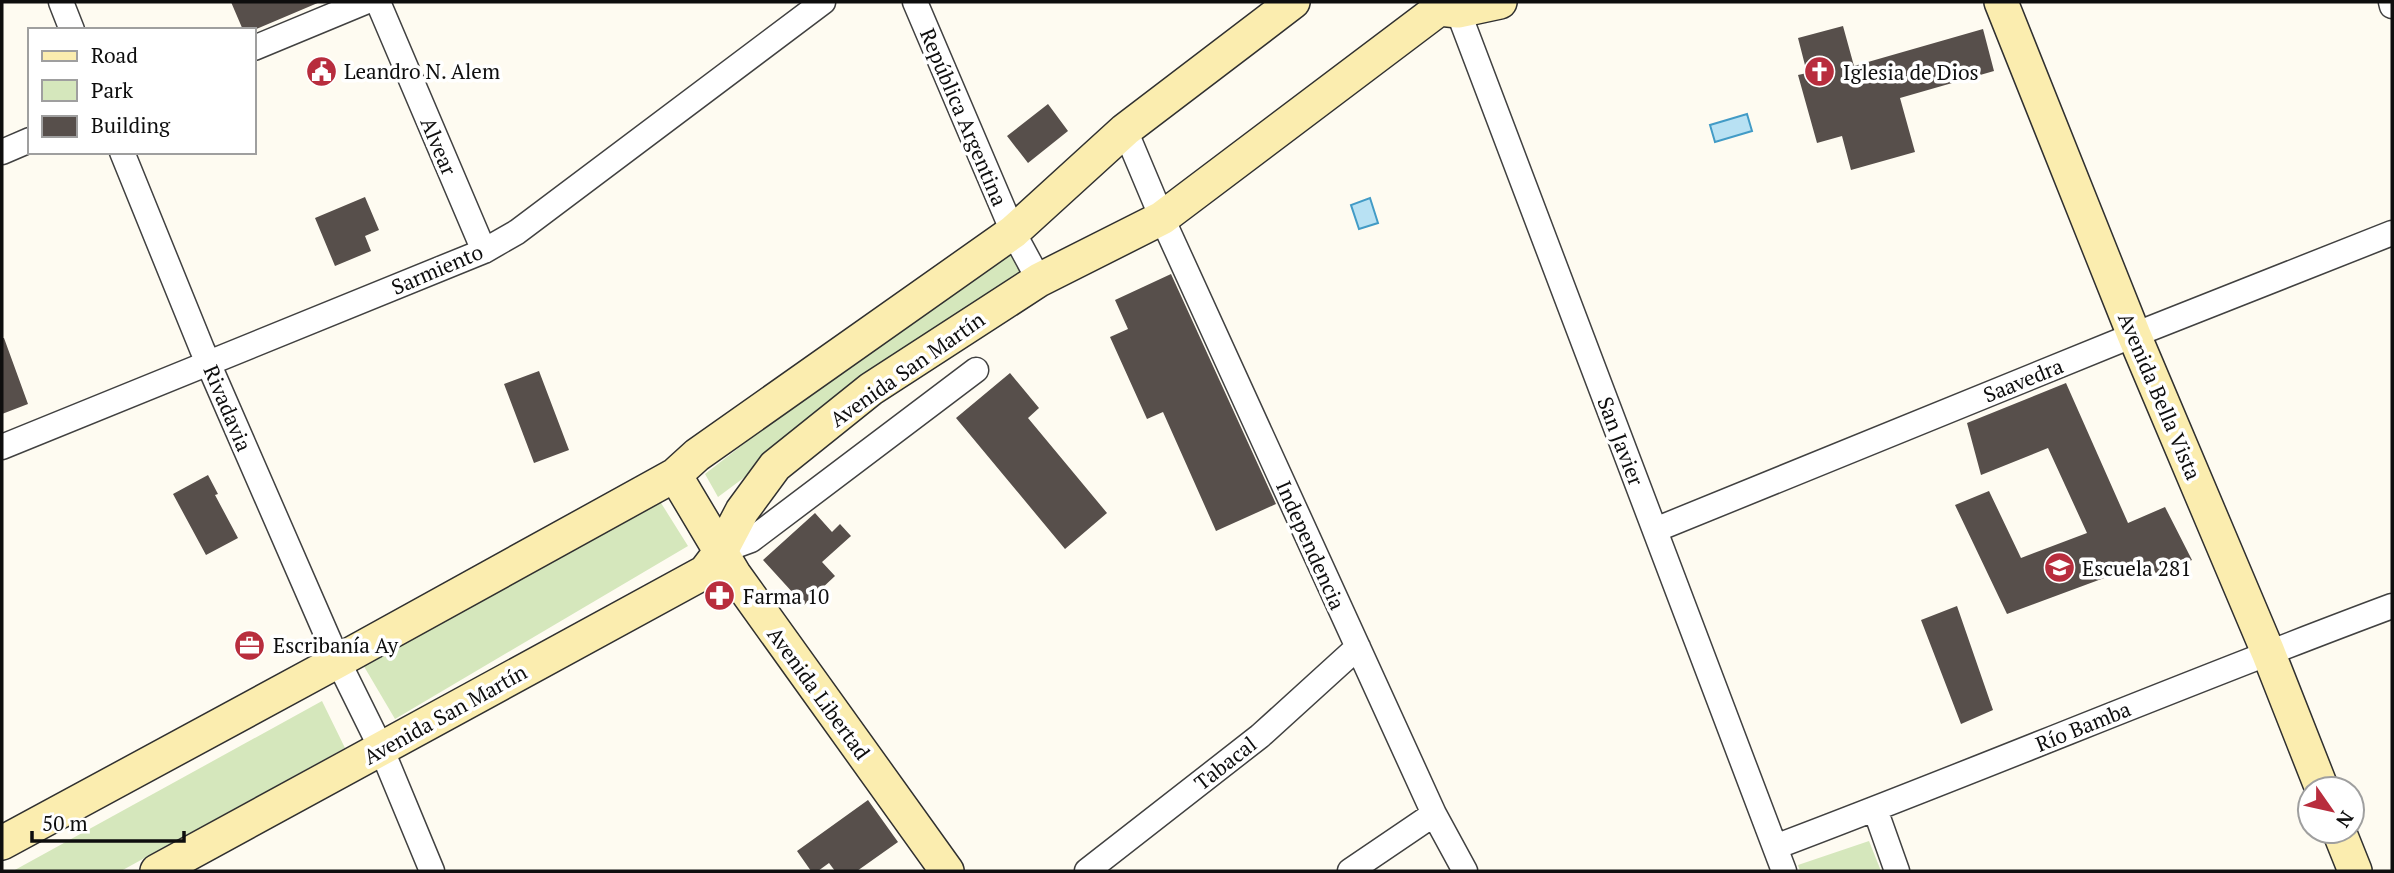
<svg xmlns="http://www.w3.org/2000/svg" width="2394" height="873" viewBox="0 0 2394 873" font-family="'PT Serif',serif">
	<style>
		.green { fill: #d5e7bc }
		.water { fill: #b8e1f3; stroke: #429bc6; stroke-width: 2 }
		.building { fill: #574f4b }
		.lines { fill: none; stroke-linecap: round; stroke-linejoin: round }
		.minor-casing { stroke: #414141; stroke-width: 27 }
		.secondary-casing { stroke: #303030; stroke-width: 36 }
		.minor { stroke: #fff; stroke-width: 24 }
		.secondary { stroke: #fbedaf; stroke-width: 33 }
		.labels { text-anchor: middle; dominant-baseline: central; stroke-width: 7; stroke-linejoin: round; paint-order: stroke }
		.poi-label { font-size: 21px; fill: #0e0e0e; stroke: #fff; text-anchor: start }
		.street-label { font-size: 21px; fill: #0e0e0e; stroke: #fff }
	</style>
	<rect width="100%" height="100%" fill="#fefbf1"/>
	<path class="green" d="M1007 240 1021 272 718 497 705 474Z
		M651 487 688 546 395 719 362 663Z
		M322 701 345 748 121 871H13Z
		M1869 841 1881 871H1800L1798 865Z"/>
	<path class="water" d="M1747 114 1752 131 1715 142 1710 125Z
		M1370 198 1378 223 1359 229 1351 205Z"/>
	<path class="building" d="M231 2H320L254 30H243Z
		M1843 26 1854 66 1983 29 1994 71 1900 98 1915 152 1851 170 1842 136 1817 143 1798 75 1807 73 1798 38Z
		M1048 104 1068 131 1028 163 1007 136Z
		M365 197 379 230 365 236 371 251 335 266 315 218Z
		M1171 274 1276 504 1216 531 1163 412 1147 419 1110 337 1128 329 1115 300Z
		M2 338H4L28 404 2 414Z
		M539 371 569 450 534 463 504 384Z
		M1010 373 1039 408 1028 418 1107 513 1065 549 956 418Z
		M2066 383 2128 523 2165 507 2192 560 2157 576 2150 561 2007 614 1955 505 1989 491 2021 558 2087 533 2048 448 1981 475 1967 423Z
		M208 475 218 494 215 495 238 538 206 555 173 494Z
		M815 513 832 532 840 524 851 536 822 562 835 576 804 605 763 560Z
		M1957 606 1993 710 1961 724 1921 620Z
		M868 800 898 842 857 871H835L829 863 818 871H811L797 851Z"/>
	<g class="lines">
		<defs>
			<path id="minor" d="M61 2 72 30
				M378 2 484 251
				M915 2 1013 232 1039 280
				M2391 2 2392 6
				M1458 11 1784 871
				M254 48 365 2
				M1125 130 1162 218 1434 814 1465 871
				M2 152 30 140
				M122 152 202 349 338 661 381 748 432 871
				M2 447 484 251 517 232 823 2
				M1655 530 2134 335 2392 233
				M721 551 751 540 976 370
				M1875 809 1897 871
				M1775 847C1982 769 2185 683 2392 606
				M1087 871 1260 736 1358 647
				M1350 871 1434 814"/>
			<path id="secondary" d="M2001 2 2134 335 2268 652 2322 789
				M675 475 734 574 947 871
				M2339 831 2355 871
				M2 843 338 661 675 475 697 455 1013 232 1125 130 1293 2
				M157 871 705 572 721 551 742 511 775 466 871 389 1039 280 1162 218 1439 9 1458 11 1500 2"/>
		</defs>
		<use href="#minor" class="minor-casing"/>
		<use href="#secondary" class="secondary-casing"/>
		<use href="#minor" class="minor"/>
		<use href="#secondary" class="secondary"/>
	</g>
	<defs>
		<symbol id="civic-disc" viewBox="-11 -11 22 22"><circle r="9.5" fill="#b82d3d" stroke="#fff"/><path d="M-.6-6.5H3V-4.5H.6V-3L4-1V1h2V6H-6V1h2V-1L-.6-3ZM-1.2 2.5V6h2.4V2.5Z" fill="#fff"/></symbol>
		<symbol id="church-disc" viewBox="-11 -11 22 22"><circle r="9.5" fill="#b82d3d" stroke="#fff"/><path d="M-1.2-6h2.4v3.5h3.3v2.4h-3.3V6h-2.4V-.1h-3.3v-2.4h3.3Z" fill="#fff"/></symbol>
		<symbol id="school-disc" viewBox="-11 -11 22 22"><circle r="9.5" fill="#b82d3d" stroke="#fff"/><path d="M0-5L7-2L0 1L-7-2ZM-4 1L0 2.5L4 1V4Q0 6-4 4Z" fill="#fff"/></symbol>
		<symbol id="pharmacy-disc" viewBox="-11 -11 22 22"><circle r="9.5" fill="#b82d3d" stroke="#fff"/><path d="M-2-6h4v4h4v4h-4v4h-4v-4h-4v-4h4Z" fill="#fff"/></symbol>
		<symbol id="office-disc" viewBox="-11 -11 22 22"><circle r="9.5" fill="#b82d3d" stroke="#fff"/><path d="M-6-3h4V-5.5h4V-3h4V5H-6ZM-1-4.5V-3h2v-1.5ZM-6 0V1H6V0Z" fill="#fff"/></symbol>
	</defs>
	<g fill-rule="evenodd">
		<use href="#civic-disc" x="304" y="54" width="35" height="35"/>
		<use href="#church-disc" x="1802" y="54" width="35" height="35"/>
		<use href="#school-disc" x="2042" y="550" width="35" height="35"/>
		<use href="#pharmacy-disc" x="702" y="578" width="35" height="35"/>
		<use href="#office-disc" x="232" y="628" width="35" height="35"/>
	</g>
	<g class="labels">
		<g class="poi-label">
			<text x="344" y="71">Leandro N. Alem</text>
			<text x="1843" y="72">Iglesia de Dios</text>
			<text x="2082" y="568">Escuela 281</text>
			<text x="743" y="596">Farma 10</text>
			<text x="273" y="645">Escribanía Ay</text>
		</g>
		<g class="street-label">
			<text transform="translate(964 117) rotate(67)">República Argentina</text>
			<text transform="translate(439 146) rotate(67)">Alvear</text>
			<text transform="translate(437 269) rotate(-23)">Sarmiento</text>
			<text transform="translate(907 369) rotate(-35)">Avenida San Martín</text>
			<text transform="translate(2023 380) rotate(-22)">Saavedra</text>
			<text transform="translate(2160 396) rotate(67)">Avenida Bella Vista</text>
			<text transform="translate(228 408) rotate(67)">Rivadavia</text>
			<text transform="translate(1621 441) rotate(69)">San Javier</text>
			<text transform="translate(1311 545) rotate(66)">Independencia</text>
			<text transform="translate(819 693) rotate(54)">Avenida Libertad</text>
			<text transform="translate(445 714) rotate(-29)">Avenida San Martín</text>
			<text transform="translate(2083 726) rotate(-22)">Río Bamba</text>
			<text transform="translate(1225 763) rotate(-38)">Tabacal</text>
		</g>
	</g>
	<rect width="2394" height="873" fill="none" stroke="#0e0e0e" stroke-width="7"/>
	<rect x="28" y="28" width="228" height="126" fill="#ffffff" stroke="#9f9f9f" stroke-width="2"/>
	<rect x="42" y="51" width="35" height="10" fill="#fbedaf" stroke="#9f9f9f" stroke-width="2"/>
	<text x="91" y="63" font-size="21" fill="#0e0e0e">Road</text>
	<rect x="42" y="80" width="35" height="21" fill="#d5e7bc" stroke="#9f9f9f" stroke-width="2"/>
	<text x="91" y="98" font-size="21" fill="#0e0e0e">Park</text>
	<rect x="42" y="116" width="35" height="21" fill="#574f4b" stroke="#9f9f9f" stroke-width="2"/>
	<text x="91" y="133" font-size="21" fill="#0e0e0e">Building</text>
	<g transform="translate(2331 810) rotate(124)"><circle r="33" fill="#ffffff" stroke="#9f9f9f" stroke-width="2"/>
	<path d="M0-5L12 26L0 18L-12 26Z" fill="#b82d3d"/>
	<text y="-10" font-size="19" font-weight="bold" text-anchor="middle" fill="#0e0e0e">N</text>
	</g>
	<path d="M32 831v10h152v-10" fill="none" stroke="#0e0e0e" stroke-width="3.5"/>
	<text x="42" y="831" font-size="21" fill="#0e0e0e" stroke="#ffffff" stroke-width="5" paint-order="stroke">50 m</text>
</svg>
